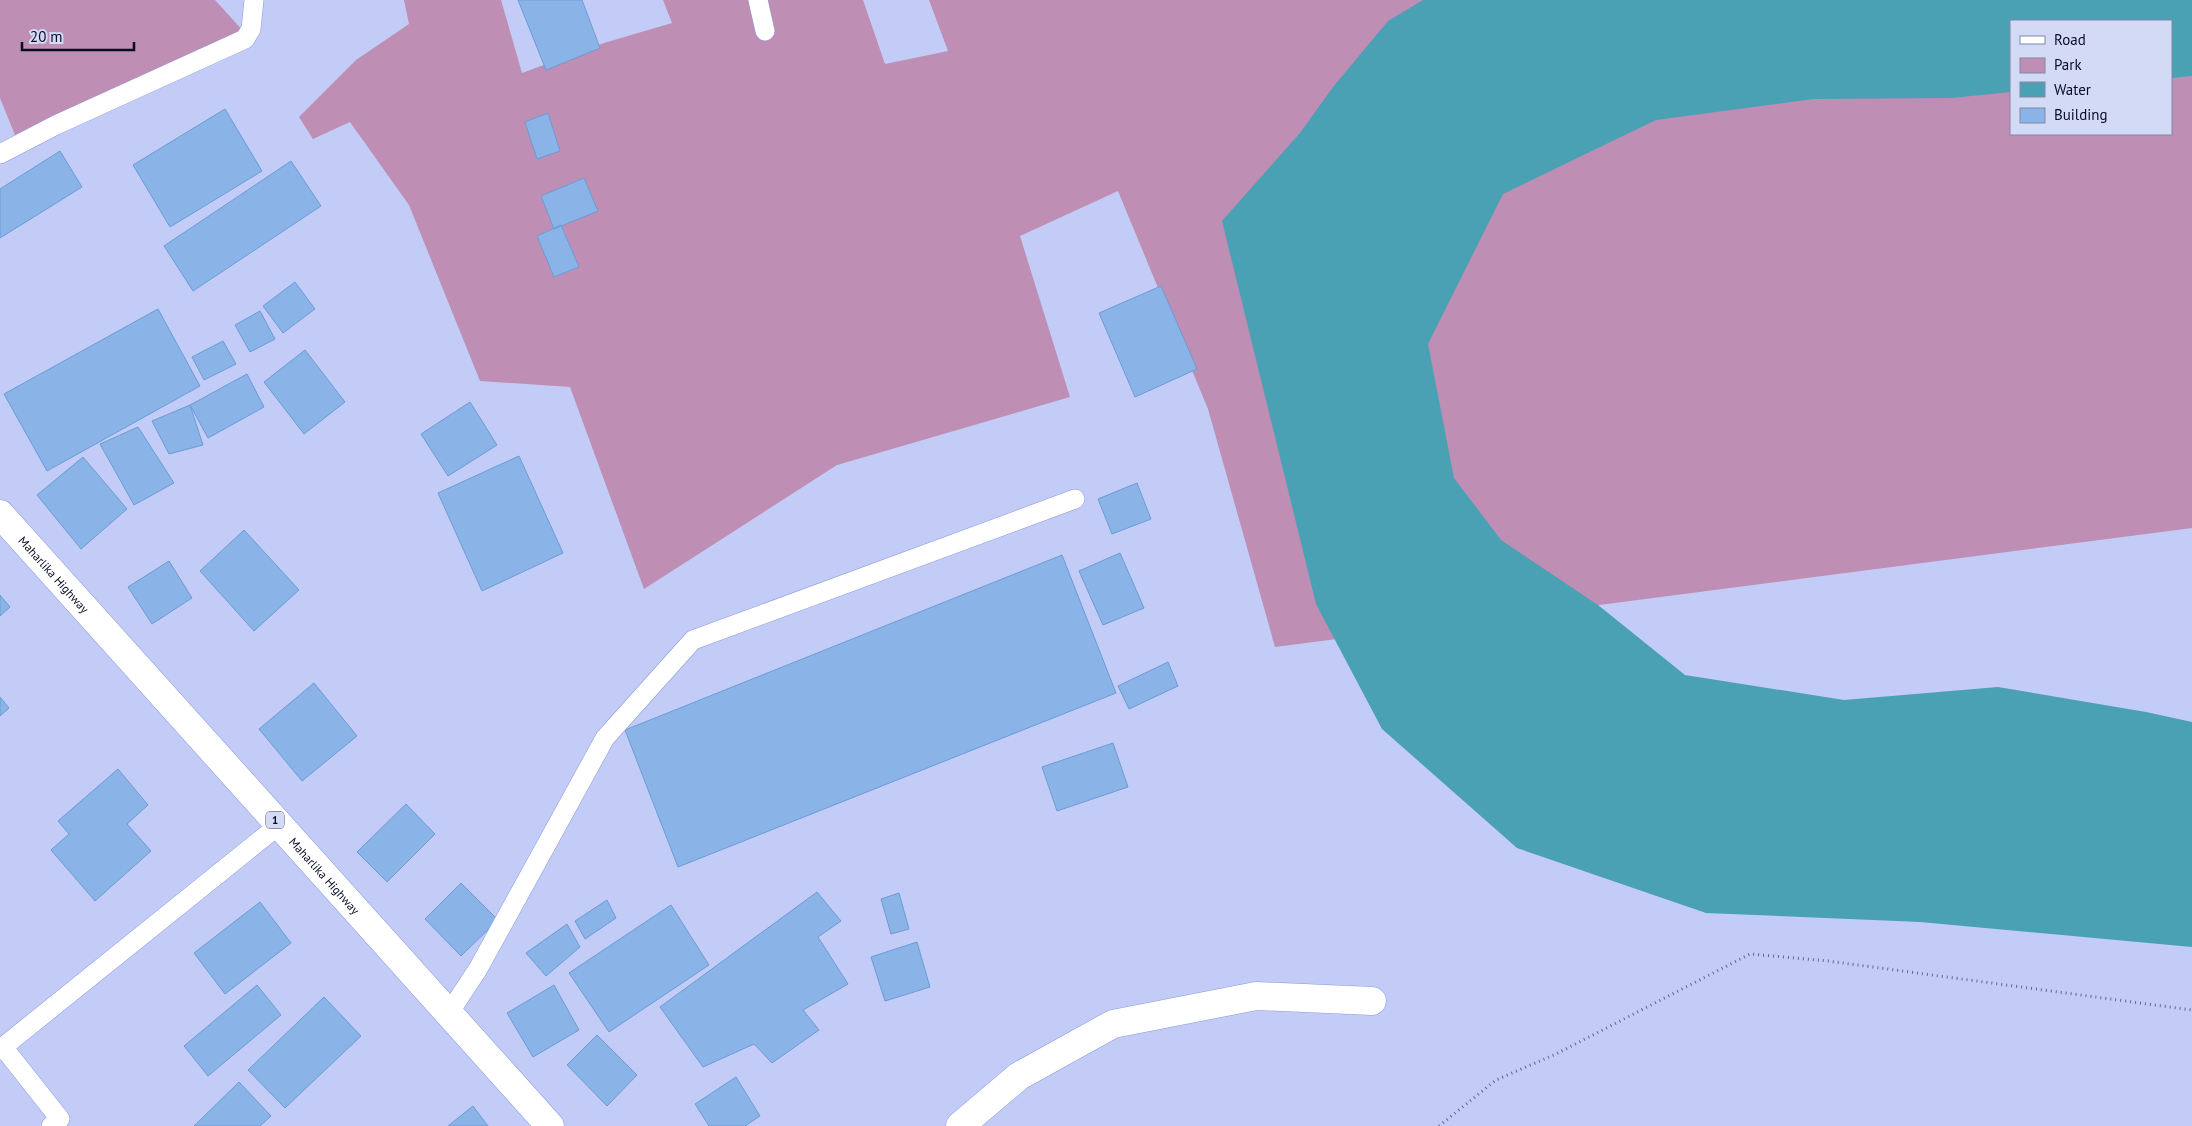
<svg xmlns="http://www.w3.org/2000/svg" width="2192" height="1126" viewBox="0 0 2192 1126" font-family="'PT Sans',sans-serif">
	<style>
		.green { fill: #be8eb4; fill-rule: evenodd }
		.water { fill: #4aa1b4 }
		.building { fill: #8ab4e8; stroke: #6c9bd4 }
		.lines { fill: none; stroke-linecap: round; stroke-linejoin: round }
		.service-casing { stroke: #8b9adc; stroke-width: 20 }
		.minor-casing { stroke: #8b9adc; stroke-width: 29 }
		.trunk-casing { stroke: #8b9adc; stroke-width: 29 }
		.path { stroke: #626889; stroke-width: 3; stroke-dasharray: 1 4; stroke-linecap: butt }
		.service { stroke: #fff; stroke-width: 19 }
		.minor { stroke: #fff; stroke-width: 28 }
		.trunk { stroke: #fff; stroke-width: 28 }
		.labels { text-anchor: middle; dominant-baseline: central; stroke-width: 4; stroke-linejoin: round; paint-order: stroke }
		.shield { fill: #d3daf6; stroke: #464a63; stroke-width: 1 }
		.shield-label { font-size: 11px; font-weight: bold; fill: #090c24 }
		.street-label { font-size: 12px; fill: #090c24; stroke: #d3daf6 }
	</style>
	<rect width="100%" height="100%" fill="#c2ccf6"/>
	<path class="green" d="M0 0H215L244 32 17 140 0 98Z
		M404 0H501L522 73 604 43 672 23 663 0H863L885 64 948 51 929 0H2192V528L1275 647 1208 409 1118 191 1020 236 1070 397 837 465 644 589 570 387 480 381 409 205 350 122 313 139 299 117 356 60 409 24ZM2011 21H2171V134H2011Z"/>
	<path class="water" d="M1423 0H2192V76L2171 78V21H2011V92L1951 98 1813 99 1656 120 1503 194 1428 344 1454 478 1501 540 1598 605 1685 675 1844 700 1998 687 2146 712 2192 722V947L1920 922 1706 913 1517 848 1382 729 1316 604 1222 221 1300 133 1333 87 1388 21Z"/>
	<path class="building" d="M518 0H582L600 48 546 70Z
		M225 109 262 171 170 227 133 165Z
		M548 113 560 151 537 159 525 122Z
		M60 151 82 187 0 238V189Z
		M291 161 321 206 193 291 164 246Z
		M584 178 598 211 554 229 541 196Z
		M561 225 579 267 554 277 537 236Z
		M295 282 315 309 283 333 263 306Z
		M1161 286 1197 369 1135 397 1099 313Z
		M158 309 200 386 47 471 4 394Z
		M260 311 275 339 250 352 235 325Z
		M223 341 236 364 204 380 192 357Z
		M305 350 345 402 304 434 264 382Z
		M247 374 264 407 208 438 190 405Z
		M470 402 497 445 448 476 421 434Z
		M190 405 203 445 169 454 152 421Z
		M138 427 174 483 134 505 100 444Z
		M519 456 563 553 482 591 438 493Z
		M83 457 127 509 81 549 37 495Z
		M1137 483 1151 519 1112 534 1098 499Z
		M244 530 299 590 254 631 200 571Z
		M1120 553 1144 608 1103 625 1079 571Z
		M1062 555 1116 693 678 867 625 730Z
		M169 561 192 598 152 624 128 587Z
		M0 595 10 607 0 616Z
		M1168 662 1178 686 1129 709 1118 686Z
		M314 683 357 736 302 781 259 729Z
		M0 697 9 708 0 716Z
		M1113 743 1128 787 1057 811 1042 767Z
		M118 769 148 805 127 824 151 851 95 901 51 850 69 834 58 821Z
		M406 804 435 834 387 882 357 852Z
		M461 883 498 920 461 956 425 919Z
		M817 892 841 921 818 937 848 984 803 1010 819 1030 772 1063 754 1044 703 1067 660 1007Z
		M899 893 909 929 891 934 881 899Z
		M607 900 616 918 585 939 575 921Z
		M260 902 291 943 225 994 194 953Z
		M671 905 709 965 609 1032 569 973Z
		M567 924 580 947 546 976 526 953Z
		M917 942 930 987 885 1001 871 957Z
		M257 985 281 1015 208 1076 184 1046Z
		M554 985 579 1030 533 1057 507 1013Z
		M324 997 361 1036 285 1108 248 1070Z
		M597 1035 637 1075 607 1106 567 1065Z
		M736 1077 760 1116 745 1126H709L695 1104Z
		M239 1082 271 1116 260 1126H194Z
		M473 1106 488 1126H448Z"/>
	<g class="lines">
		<defs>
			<path id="service" d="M758 0 765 31
				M0 154 56 125 245 39 251 29 254 0
				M449 1013 478 969 605 738 693 640 1075 499
				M3 1047 279 825
				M0 1050 3 1047 60 1119 51 1126"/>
			<path id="minor" d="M960 1126 1019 1076 1113 1024 1256 996 1372 1001"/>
			<g id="trunk">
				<path id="s1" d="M0 514 550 1126"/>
			</g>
		</defs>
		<use href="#service" class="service-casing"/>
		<use href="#minor" class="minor-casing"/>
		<use href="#trunk" class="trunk-casing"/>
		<path class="path" d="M1439 1126 1496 1080 1556 1054 1750 954 1828 961 2192 1010"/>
		<use href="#service" class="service"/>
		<use href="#minor" class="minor"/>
		<use href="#trunk" class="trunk"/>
	</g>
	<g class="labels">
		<rect class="shield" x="266" y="811.5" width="18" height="17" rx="4"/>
		<g class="shield-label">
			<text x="275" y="820">1</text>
		</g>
		<g class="street-label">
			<text stroke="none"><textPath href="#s1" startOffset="81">Maharlika Highway</textPath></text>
			<text stroke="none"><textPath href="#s1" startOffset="486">Maharlika Highway</textPath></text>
		</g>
	</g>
	<rect x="2010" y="20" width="162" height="115" fill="#d3daf6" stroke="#8288a2"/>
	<rect x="2020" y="36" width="25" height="8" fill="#ffffff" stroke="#8288a2"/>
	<text x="2054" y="45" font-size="15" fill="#090c24">Road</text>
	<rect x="2020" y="58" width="25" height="15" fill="#be8eb4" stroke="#8288a2"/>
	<text x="2054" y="70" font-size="15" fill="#090c24">Park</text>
	<rect x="2020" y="82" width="25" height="15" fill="#4aa1b4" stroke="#8288a2"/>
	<text x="2054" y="95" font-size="15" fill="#090c24">Water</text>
	<rect x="2020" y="108" width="25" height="15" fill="#8ab4e8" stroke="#8288a2"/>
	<text x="2054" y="120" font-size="15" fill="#090c24">Building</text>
	<path d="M22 42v8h112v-8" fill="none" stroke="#090c24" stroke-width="2.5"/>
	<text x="30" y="42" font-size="15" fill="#090c24" stroke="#d3daf6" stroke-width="4" paint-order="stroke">20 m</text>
</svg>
